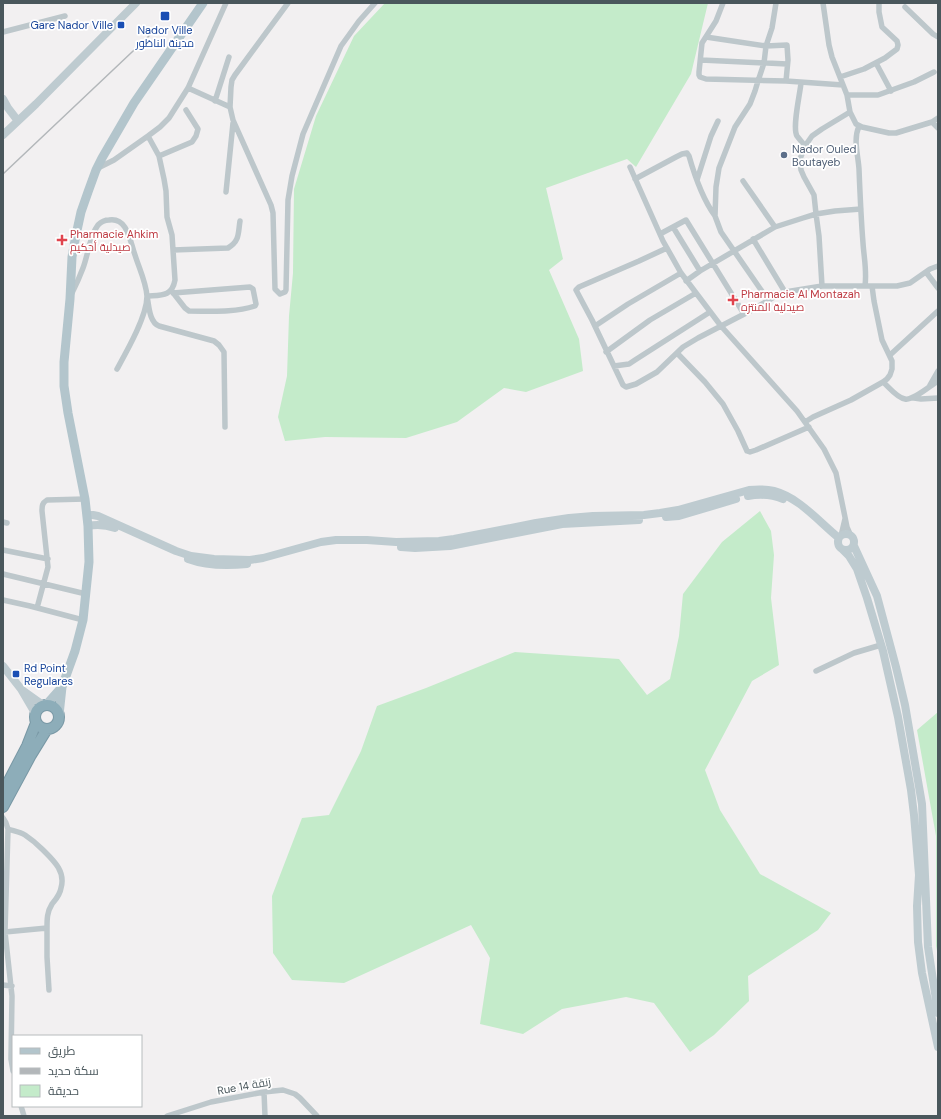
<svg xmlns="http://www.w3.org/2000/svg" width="941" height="1119" viewBox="0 0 941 1119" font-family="'DM Sans',Cairo,sans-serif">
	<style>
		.green { fill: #c4ebca }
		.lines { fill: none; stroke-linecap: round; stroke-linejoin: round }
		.highway-casing { stroke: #7998a5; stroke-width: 12 }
		.street { stroke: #bdc7cb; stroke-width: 5.5 }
		.secondary { stroke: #becbd0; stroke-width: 8 }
		.primary { stroke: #b3c5cc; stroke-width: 9 }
		.highway { stroke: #8dadb9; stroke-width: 10 }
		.rail { stroke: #b3b7ba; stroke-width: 1.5 }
		.transit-dot { fill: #1a4fb4; stroke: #fff; stroke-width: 1.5 }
		.service-dot { fill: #5c6f8a; stroke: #fff; stroke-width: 1.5 }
		.health-dot { fill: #e0444e; stroke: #fff; stroke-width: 1.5 }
		.labels { text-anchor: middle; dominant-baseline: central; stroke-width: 3.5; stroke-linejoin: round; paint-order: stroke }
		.transit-label { font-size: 11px; fill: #164399; stroke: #fff; text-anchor: end }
		.service-label { font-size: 11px; fill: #4e5e75; stroke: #fff; text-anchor: start }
		.health-label { font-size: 11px; fill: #be3a42; stroke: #fff; text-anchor: start }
		.street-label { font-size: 11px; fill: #4a575c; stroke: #fff }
	</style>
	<rect width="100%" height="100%" fill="#f2f0f1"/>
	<path class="green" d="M385 3H708L691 74 636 167 627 159 546 188 563 259 549 270 579 339 583 371 526 392 504 388 457 422 406 438 325 437 285 441 278 417 287 376 289 316 293 273 294 189 316 116 354 36Z
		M760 511 771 531 774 555 771 598 779 665 752 681 705 770 720 810 760 874 831 913 818 930 748 976 749 1001 714 1035 690 1052 654 1003 626 997 562 1009 523 1034 480 1024 490 958 471 925 344 983 292 980 273 953 272 896 302 818 329 815 361 751 377 706 426 688 515 652 619 659 647 695 670 679 679 636 683 594 722 542Z
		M938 712V956L936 946V836L917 730Z"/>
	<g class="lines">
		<defs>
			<path id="highway" d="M35 717a12 12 0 1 1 24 0a12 12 0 1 1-24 0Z
				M3 792 27 746 36 723
				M3 807 31 755 47 729"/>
		</defs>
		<use href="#highway" class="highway-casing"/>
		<path class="street" d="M288 3 235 75 232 80 231 87 230 107 233 120 271 205 273 213 275 289 280 294 285 292 286 290 288 200 292 176 303 134 341 46 359 21 375 3
			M723 3 716 21 702 43 699 72V75L700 77 706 79 786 81 843 85
			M823 3 829 45 832 57 847 95 850 112 856 124 862 127 889 133H896L932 122 938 118
			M905 7 933 34 938 37
			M3 32 65 16
			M706 37 766 46 787 45 788 60 786 81
			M701 60 787 64
			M876 63 891 91
			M840 77 864 69 885 58 897 49 898 45 897 41 882 27 879 12V3
			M801 83C800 94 792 128 797 136 799 139 803 143 805 146
			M188 88 230 107
			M847 95H878L914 82 934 72
			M215 101 229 57
			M932 122 938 128
			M859 126C853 140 858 154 859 169 860 194 861 218 863 243 864 258 867 271 865 286
			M148 136 159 156 164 179 166 191 167 217 172 235 175 280C172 297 161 295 147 296 149 305 149 322 159 326L214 341 219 345 224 352 225 427
			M159 156 192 142 196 136 198 129 186 110
			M630 167 663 241 681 273 721 326 797 411 824 449 836 473 847 527 851 536
			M98 168 114 160 148 136 160 127 169 118 188 88 226 3
			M635 179 676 157 682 154 687 153 689 156C695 177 702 198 715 216
			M697 180 711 136 718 121
			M743 181 775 227
			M226 192 233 123
			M673 227 700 271
			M660 234 686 220 744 314
			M753 239 785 292
			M667 248 639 261 579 287 576 290 592 320 623 385 626 387 636 384 657 372 683 347 698 338 750 311 774 297 785 292 822 286H897L910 283 930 269 938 266
			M173 250 228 248C240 241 238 233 240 221
			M926 272 938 288
			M686 281 700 271 775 227 803 218 816 214 814 195 804 177 801 170 800 159 805 146 812 136 822 129 850 112
			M822 286 819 236 816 214 835 211 861 209
			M171 290 185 308 189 311C212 311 233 313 255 306L256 304 253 289 250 287 173 293
			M72 293C76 285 80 276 83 268 88 255 90 235 98 225 101 222 105 220 109 220 128 217 130 242 135 255 139 268 146 282 147 296 147 316 127 351 117 369
			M768 300 721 232 715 216 716 187 719 168 735 127 750 104 755 91 758 81 764 63 766 46 772 28 776 3
			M595 326 628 304 681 273
			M606 352 650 320 696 293
			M677 353 705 382 723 404 738 431 747 451 750 452 756 450 809 427
			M890 355 938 311
			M614 366 629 364 635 360 710 312
			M883 382C889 387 897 398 905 399 913 401 931 385 938 381
			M930 385 938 371
			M914 398 921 399 938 398
			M805 422 813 417 851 400 883 382 887 379 890 375 892 369V361L882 340 874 301 872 286
			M3 522 7 523
			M841 536 845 519
			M3 550 48 559
			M3 574 86 594
			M3 600 30 606 83 620
			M37 608 48 567 42 511C42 506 42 503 47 500L85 499
			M816 671 854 653 881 645
			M3 818 6 823 8 829 5 932 12 996 11 1059 13 1071
			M8 829C14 831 20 832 25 835 31 839 37 844 42 849 53 860 66 871 61 888 60 895 56 899 52 904 47 912 47 919 47 928
			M5 932 47 928V957L49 990
			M3 985 12 986
			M264 1092 265 1116
			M21 1106 24 1116
			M167 1116 211 1102 264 1092 283 1090 295 1094 300 1098 317 1116"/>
		<path class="secondary" d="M3 99 8 108 18 121
			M3 135 36 104 136 3
			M748 496C759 494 773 495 783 499
			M87 515H93L98 516 176 551 191 556 214 559 250 560 263 558 321 542 336 540H367L396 542 439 541 454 539 536 523 569 518 593 516 644 515 660 513 678 510 749 490C758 489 766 489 774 491 800 498 819 522 839 538
			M666 517 679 516 736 499
			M88 526C98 524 106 525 115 528
			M838 542a8 8 0 1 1 16 0a8 8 0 1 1-16 0Z
			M854 546 877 596 896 667 905 705 922 804 928 947 938 1013
			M401 547 415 548 450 546 562 524 639 520
			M843 550 849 556 857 569 867 598 883 651 898 717 911 790 914 815 919 875 917 906 918 942 922 973 938 1047
			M188 559C207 566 227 566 247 564
			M3 666 21 689 35 713
			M22 690 43 705"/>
		<path class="primary" d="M47 704 62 687
			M59 715 62 687 75 651 83 620 89 562 88 526 85 499 68 413 64 386V362L70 299 72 257 76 235 81 212 88 192 96 170 102 158 134 103 203 3"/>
		<use href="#highway" class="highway"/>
		<path class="rail" d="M3 174 150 35"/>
	</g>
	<g class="transit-dot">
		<rect x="160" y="11" width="10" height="10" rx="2"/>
		<rect x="117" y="21" width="8" height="8" rx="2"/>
		<rect x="12" y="670" width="8" height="8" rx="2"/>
	</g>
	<circle class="service-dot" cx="784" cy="155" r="4"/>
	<g class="health-dot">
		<path d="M60 234h4v4h4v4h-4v4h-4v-4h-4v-4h4z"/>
		<path d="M731 294h4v4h4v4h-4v4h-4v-4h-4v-4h4z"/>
	</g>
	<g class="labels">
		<g class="transit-label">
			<text x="113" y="25">Gare Nador Ville</text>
			<text x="165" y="30" text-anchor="middle">Nador Ville<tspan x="165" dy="13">مدينة الناظور</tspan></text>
			<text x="24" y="668" text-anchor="start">Rd Point<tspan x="24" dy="13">Regulares</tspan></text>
		</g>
		<g class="service-label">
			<text x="792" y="149">Nador Ouled<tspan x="792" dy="13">Boutayeb</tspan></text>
		</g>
		<g class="health-label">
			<text x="70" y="234">Pharmacie Ahkim<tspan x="70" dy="13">صيدلية أحكيم</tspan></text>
			<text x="741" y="294">Pharmacie Al Montazah<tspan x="741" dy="13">صيدلية المنتزه</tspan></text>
		</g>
		<g class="street-label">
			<text transform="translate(244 1086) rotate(-10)">Rue 14 زنقة</text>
		</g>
	</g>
	<rect width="941" height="1119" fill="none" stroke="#4a575c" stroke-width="8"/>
	<rect x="12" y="1035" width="130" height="72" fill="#ffffff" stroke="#b7bcbe"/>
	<rect x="20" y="1048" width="20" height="6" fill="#b3c5cc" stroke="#b7bcbe"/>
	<text x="48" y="1055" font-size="12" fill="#4a575c">طريق</text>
	<rect x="20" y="1068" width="20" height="6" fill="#b3b7ba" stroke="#b7bcbe"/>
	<text x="48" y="1075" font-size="12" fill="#4a575c">سكة حديد</text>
	<rect x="20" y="1085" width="20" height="12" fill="#c4ebca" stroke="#b7bcbe"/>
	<text x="48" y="1095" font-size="12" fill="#4a575c">حديقة</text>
</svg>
